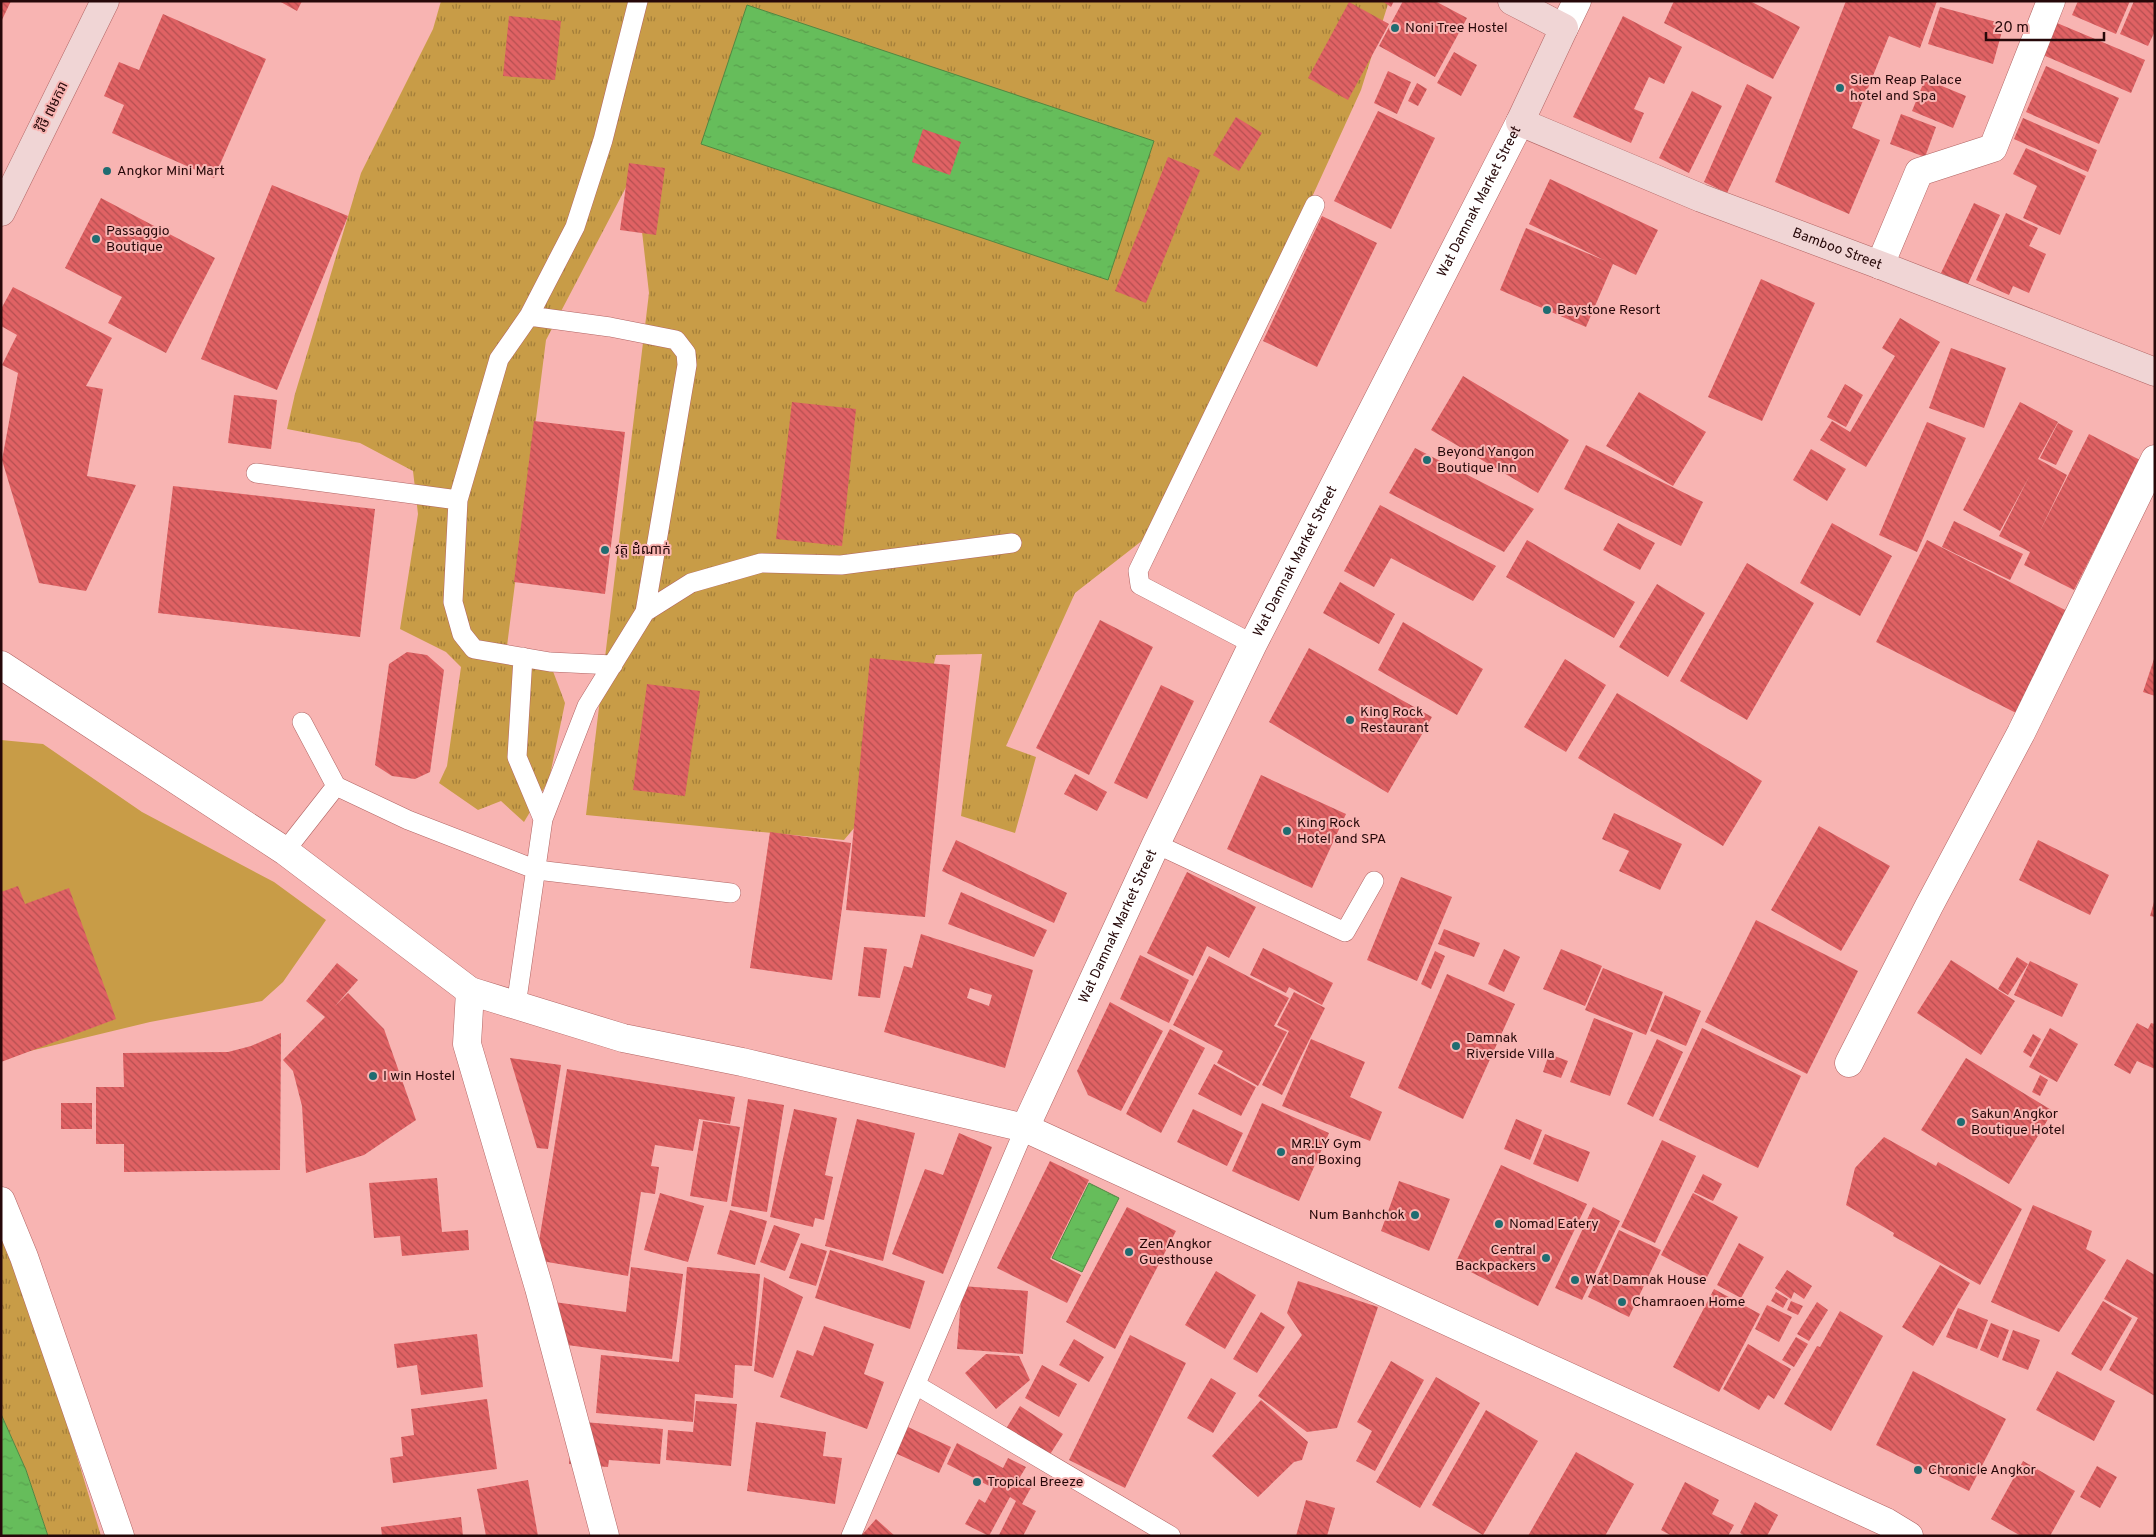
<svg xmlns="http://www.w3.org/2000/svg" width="2156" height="1537" viewBox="0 0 2156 1537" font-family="Overpass,'Noto Sans Khmer',sans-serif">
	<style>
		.park { fill: url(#park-tufts) }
		.garden { fill: #c89c47 }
		.water { fill: url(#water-ripples); stroke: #538742 }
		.building { fill: url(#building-back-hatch); fill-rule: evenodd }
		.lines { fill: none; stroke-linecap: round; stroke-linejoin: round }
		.lane-casing { stroke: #b16463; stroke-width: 20 }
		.street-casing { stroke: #b16463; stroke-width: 29 }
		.secondary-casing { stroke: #b16463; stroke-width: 29 }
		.lane { stroke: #fff; stroke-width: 19 }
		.street { stroke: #fff; stroke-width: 28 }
		.secondary { stroke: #f0d5d5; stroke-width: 28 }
		.poi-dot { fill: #206c71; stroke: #f8b4b2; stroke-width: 2 }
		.labels { text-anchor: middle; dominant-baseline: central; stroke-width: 4; stroke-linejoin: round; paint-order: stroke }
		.poi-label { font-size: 14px; fill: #260809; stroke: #f8b4b2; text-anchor: start }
		.street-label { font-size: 14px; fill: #260809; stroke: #f8b4b2 }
	</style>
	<defs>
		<pattern id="park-tufts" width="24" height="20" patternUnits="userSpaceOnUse" patternTransform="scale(1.25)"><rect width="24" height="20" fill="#c89c47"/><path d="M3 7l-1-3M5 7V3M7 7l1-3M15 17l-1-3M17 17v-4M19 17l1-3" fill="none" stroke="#a27d39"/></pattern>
		<pattern id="water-ripples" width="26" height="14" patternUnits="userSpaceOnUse" patternTransform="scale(1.25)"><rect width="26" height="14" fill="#66bd5b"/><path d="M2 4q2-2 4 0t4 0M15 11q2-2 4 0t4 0" fill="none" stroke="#58a14e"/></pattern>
		<pattern id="building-back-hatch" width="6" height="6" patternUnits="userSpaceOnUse" patternTransform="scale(1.25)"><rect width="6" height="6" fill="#e06264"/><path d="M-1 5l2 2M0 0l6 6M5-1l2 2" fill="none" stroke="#b54f51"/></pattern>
	</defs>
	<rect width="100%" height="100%" fill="#f8b4b2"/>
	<path class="park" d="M441 1H1389L1361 90 1192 459 1143 540 1075 593 1006 746 1036 757 1015 833 961 816 982 654 936 655 910 762 844 840 586 815 649 293 635 170 546 340 506 654 551 666 565 703 549 780 524 822 501 801 478 810 439 783 447 766 461 667 446 652 400 629 418 514 413 471 360 443 287 429 295 394 361 173 433 29Z
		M1 1220 15 1251 101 1536H48L26 1470 1 1414Z"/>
	<path class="garden" d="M1 740 43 744 142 812 274 882 326 920 283 982 262 1001 150 1022 1 1058Z"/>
	<path class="water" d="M747 5 1154 141 1108 280 701 144Z
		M1089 1183 1119 1198 1082 1272 1052 1258Z
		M1 1414 26 1470 48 1536H1Z"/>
	<path class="building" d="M1 1H11L1 22Z
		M279 1H302L297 11Z
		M1382 1H1394L1391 7Z
		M1403 1H1435L1467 18 1435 77 1379 46Z
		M1674 1H1750L1800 27 1773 79 1664 23Z
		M1846 1H1937L1920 48 1889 36 1852 128 1880 140 1849 214 1775 182Z
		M2078 1H2130L2116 34 2072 15Z
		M2134 1H2149L2155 4V31L2148 46 2120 34Z
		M1349 2 1389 24 1348 100 1308 78Z
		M1940 7 2004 24 1993 64 1928 44Z
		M163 14 266 59 214 178 112 133 124 105 104 96 119 62 139 70Z
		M509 16 561 21 555 80 503 76Z
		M1623 16 1682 47 1664 84 1649 77 1634 109 1644 113 1631 143 1573 117Z
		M2057 23 2145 60 2131 93 2043 55Z
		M1454 52 1477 65 1461 96 1437 83Z
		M2046 66 2119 98 2099 144 2026 112Z
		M1388 71 1411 82 1397 114 1374 103Z
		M1925 79 1966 96 1953 128 1912 111Z
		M1417 83 1427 89 1418 106 1408 101Z
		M1747 84 1772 97 1727 193 1704 182Z
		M1692 91 1722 106 1689 173 1659 158Z
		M1378 111 1435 138 1391 229 1334 201Z
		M1901 114 1936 127 1925 157 1890 144Z
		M1236 117 1262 133 1239 171 1213 155Z
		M2023 118 2097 150 2088 172 2014 139Z
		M923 129 961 142 950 175 912 162Z
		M2026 148 2086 176 2060 235 2023 218 2037 186 2013 174Z
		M1168 157 1200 170 1146 303 1115 291Z
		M629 163 665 168 656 235 620 230Z
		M1550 179 1658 230 1636 275 1613 264 1586 327 1500 290 1526 228 1606 261 1529 224Z
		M272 185 348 216 277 390 201 359Z
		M101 198 215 258 166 353 108 323 122 297 65 268Z
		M1974 203 2000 215 1967 286 1941 273Z
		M2006 213 2038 228 2029 246 2046 254 2029 293 2013 286 2009 295 1976 280Z
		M1322 216 1377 243 1317 367 1263 341Z
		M1761 279 1815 303 1762 421 1708 397Z
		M13 287 112 338 86 386 103 389 87 476 136 485 86 591 39 583 2 460 18 373 2 365 17 335 1 326V309Z
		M1900 318 1940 342 1866 467 1820 440 1832 421 1850 432 1895 356 1882 348Z
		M1951 348 2006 368 1984 428 1929 408Z
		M1463 376 1569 440 1538 493 1431 430Z
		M1845 384 1863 395 1846 427 1827 417Z
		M1639 392 1706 432 1673 486 1606 446Z
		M234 395 277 400 271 449 228 443Z
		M792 402 856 409 842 546 776 539Z
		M2020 402 2058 422 2038 459 2067 475 2039 533 2089 434 2140 460 2074 590 2024 565 2030 552 1999 536 2030 475 2000 531 1963 510Z
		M534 421 625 432 605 594 514 582Z
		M1927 422 1966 438 1917 552 1879 535Z
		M2058 423 2073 431 2056 465 2040 458Z
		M1586 445 1703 502 1681 546 1564 489Z
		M1415 448 1534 509 1504 552 1389 493Z
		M1811 449 1846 469 1827 501 1793 480Z
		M173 486 375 509 360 637 158 613Z
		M1380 505 1496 566 1473 601 1391 558 1374 587 1344 571Z
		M1954 521 2023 554 2010 580 1942 547Z
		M1618 523 1655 543 1640 570 1603 550Z
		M1832 523 1892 556 1860 616 1800 583Z
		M1527 540 1635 602 1614 638 1506 577Z
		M1927 540 2073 614 2022 716 1876 642Z
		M1747 563 1814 603 1747 720 1680 681Z
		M1340 582 1395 614 1379 644 1323 613Z
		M1657 584 1705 613 1668 677 1619 647Z
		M1100 620 1153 647 1089 775 1036 748Z
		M1403 622 1483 669 1457 715 1378 670Z
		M1309 648 1432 717 1388 793 1269 722Z
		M407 652 427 655 444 670 430 772 415 779 392 776 375 765 389 664Z
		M870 658 950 665 925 917 846 910Z
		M1565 659 1606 685 1566 752 1524 727Z
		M2154 659H2155V696L2143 692Z
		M647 684 700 691 685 796 633 790Z
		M1161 685 1194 701 1147 799 1114 783Z
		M1617 693 1762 781 1723 846 1578 758Z
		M1075 774 1107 792 1097 811 1064 794Z
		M1261 775 1346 814 1312 888 1227 849Z
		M1614 813 1682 844 1660 890 1619 871 1629 851 1602 839Z
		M1819 826 1890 866 1841 951 1771 910Z
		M770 832 851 843 832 980 750 968Z
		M956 840 1067 893 1054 923 942 871Z
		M2038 840 2109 875 2090 915 2019 880Z
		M1187 872 1256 907 1229 958 1207 946 1193 976 1147 953Z
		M1401 877 1452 897 1417 981 1367 960Z
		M18 886 25 904 69 888 116 1019 1 1062V892Z
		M961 892 1047 930 1034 957 948 924Z
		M2154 902H2155V917L2150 916Z
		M1756 920 1858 971 1807 1074 1705 1022Z
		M1444 929 1480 943 1474 957 1438 944Z
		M921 934 1033 970 1005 1068 884 1032 904 966 912 968ZM970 988 992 995 989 1006 967 998Z
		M864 947 887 949 880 998 858 996Z
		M1263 948 1333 983 1322 1005 1289 987 1286 993 1250 975Z
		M1504 949 1520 957 1504 992 1488 984Z
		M1561 949 1602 966 1585 1006 1543 989Z
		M1435 951 1445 956 1431 989 1421 984Z
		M1140 955 1189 980 1169 1023 1120 999Z
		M1209 956 1289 998 1274 1026 1287 1032 1258 1086 1217 1063 1223 1051 1173 1025Z
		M2017 957 2028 964 2008 995 1998 989Z
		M1951 960 2015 1001 1981 1055 1917 1013Z
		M2030 961 2078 984 2062 1017 2014 995Z
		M337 963 358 980 335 1006 348 993 384 1029 416 1120 364 1155 306 1173 302 1106 293 1071 283 1060 325 1017 306 1001Z
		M1603 968 1663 992 1646 1035 1585 1010Z
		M1447 974 1515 1004 1463 1119 1398 1088Z
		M1294 992 1325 1008 1282 1095 1262 1085 1289 1031 1277 1025Z
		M1665 995 1701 1011 1686 1046 1650 1031Z
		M1110 1002 1163 1031 1121 1111 1088 1095 1077 1071Z
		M1594 1018 1633 1033 1610 1096 1570 1082Z
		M2137 1023 2148 1029 2151 1023 2155 1024V1069L2137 1061 2130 1074 2114 1065Z
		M1702 1028 1801 1076 1758 1168 1659 1120Z
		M2050 1028 2078 1044 2057 1082 2029 1067Z
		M1170 1029 1205 1048 1161 1133 1126 1114Z
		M281 1033 280 1170 124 1172V1144H96V1087H124L123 1053 228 1052 251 1046Z
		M2033 1034 2041 1039 2031 1057 2023 1052Z
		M1311 1039 1365 1062 1350 1097 1382 1112 1370 1141 1282 1106Z
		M1657 1039 1683 1052 1653 1117 1627 1104Z
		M1549 1054 1568 1061 1561 1078 1543 1072Z
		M510 1058 561 1065 548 1149 537 1148Z
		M1966 1058 2053 1111 2009 1184 1921 1130Z
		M1214 1064 1256 1087 1241 1116 1198 1094Z
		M567 1069 735 1097 730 1124 699 1119 693 1151 655 1145 651 1166 659 1167 655 1194 641 1192 628 1276 536 1260Z
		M2040 1075 2048 1080 2040 1096 2032 1092Z
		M748 1099 784 1105 767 1212 731 1206Z
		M61 1103H92V1129H61Z
		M1262 1103 1329 1133 1299 1201 1232 1171Z
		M794 1109 837 1118 825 1175 833 1177 824 1220 815 1218 813 1227 770 1217Z
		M1193 1109 1243 1133 1227 1166 1177 1142Z
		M857 1119 915 1133 883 1261 825 1246Z
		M1516 1119 1542 1130 1530 1160 1504 1149Z
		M703 1121 740 1127 727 1202 690 1196Z
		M959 1133 992 1147 943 1274 892 1254 925 1169 943 1175Z
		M1545 1134 1590 1152 1578 1182 1533 1164Z
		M1884 1137 1936 1166 1938 1162 2022 1209 1980 1285 1893 1236 1894 1233 1846 1205 1855 1168Z
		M1662 1140 1696 1156 1655 1243 1621 1227Z
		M1050 1161 1089 1180 1050 1259 1081 1275 1067 1303 997 1268Z
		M1501 1165 1587 1204 1538 1306 1455 1264Z
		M1703 1174 1722 1184 1713 1201 1694 1192Z
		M437 1178 442 1232 468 1230 469 1250 402 1256 400 1236 374 1238 369 1183Z
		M1399 1181 1450 1199 1429 1251 1381 1231Z
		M660 1193 704 1206 688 1262 644 1250Z
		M1693 1193 1738 1217 1706 1279 1661 1255Z
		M2033 1205 2092 1231 2086 1249 2106 1260 2059 1332 1991 1302Z
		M1127 1207 1176 1231 1115 1349 1066 1322Z
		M1593 1207 1620 1221 1582 1300 1555 1288Z
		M730 1210 767 1221 755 1265 717 1254Z
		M774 1225 800 1234 785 1271 760 1262Z
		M1619 1230 1661 1250 1629 1317 1588 1297Z
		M801 1243 827 1251 816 1286 789 1278Z
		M1739 1243 1764 1257 1741 1298 1717 1285Z
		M830 1250 925 1281 910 1329 815 1298Z
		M2127 1259 2155 1275V1396L2109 1370 2138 1318 2104 1299Z
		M1940 1265 1970 1283 1933 1346 1902 1327Z
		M631 1267 683 1274 672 1359 552 1343 547 1301 626 1312Z
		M687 1267 760 1274 752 1366 735 1365 733 1398 695 1394 693 1422 596 1413 601 1355 679 1362Z
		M1787 1270 1812 1286 1804 1299 1794 1292 1791 1299 1775 1288Z
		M1216 1271 1256 1295 1225 1349 1185 1325Z
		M764 1277 803 1297 773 1378 754 1371Z
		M1298 1281 1378 1307 1337 1428 1307 1432 1258 1396 1302 1335 1287 1313Z
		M962 1286 1028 1291 1023 1354 957 1349Z
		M1714 1289 1760 1314 1719 1392 1673 1367Z
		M1776 1292 1788 1299 1783 1308 1771 1301Z
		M1791 1301 1803 1306 1798 1315 1787 1310Z
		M2103 1301 2132 1318 2101 1371 2071 1354Z
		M1817 1302 1828 1310 1809 1341 1797 1334Z
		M1767 1305 1792 1317 1779 1342 1755 1329Z
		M1958 1308 1988 1320 1977 1349 1946 1337Z
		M1840 1311 1883 1336 1831 1431 1784 1404 1817 1346 1820 1347Z
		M1261 1312 1285 1327 1257 1373 1233 1359Z
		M1991 1323 2009 1330 1998 1358 1980 1350Z
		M824 1326 874 1344 864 1374 884 1382 867 1429 780 1397 797 1350 813 1356Z
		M2013 1330 2040 1340 2028 1370 2002 1360Z
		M477 1334 483 1387 421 1395 417 1365 397 1368 394 1344Z
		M1130 1335 1186 1363 1125 1488 1069 1460Z
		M1796 1337 1808 1344 1794 1367 1782 1360Z
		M1074 1339 1104 1357 1089 1382 1059 1365Z
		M1748 1344 1791 1369 1774 1399 1768 1395 1759 1410 1723 1389Z
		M986 1354 1019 1356 1030 1380 996 1409 965 1373Z
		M1391 1361 1424 1380 1375 1471 1356 1461 1372 1431 1357 1422Z
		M1042 1365 1077 1384 1059 1417 1025 1398Z
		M1913 1371 2006 1419 1969 1491 1876 1445Z
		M2057 1371 2115 1401 2094 1441 2036 1410Z
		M1436 1377 1480 1403 1420 1508 1376 1482Z
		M1211 1378 1236 1393 1213 1433 1187 1418Z
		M487 1399 497 1469 393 1483 390 1458 403 1456 401 1437 414 1435 411 1409Z
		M1261 1400 1308 1442 1302 1460 1294 1462 1258 1497 1212 1456Z
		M696 1401 737 1404 731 1466 666 1460 668 1430 693 1432Z
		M1020 1406 1063 1434 1047 1459 1004 1432Z
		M1486 1410 1538 1441 1483 1535 1432 1505Z
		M573 1421 663 1429 660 1464 609 1460 608 1467 569 1464Z
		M756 1422 826 1432 823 1456 842 1458 835 1504 747 1491Z
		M908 1427 951 1447 939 1473 895 1453Z
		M957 1443 1003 1468 1008 1458 1026 1467 1020 1477 1033 1484 1022 1504 1036 1511 1023 1536 999 1535 1016 1501 1010 1497 989 1536 965 1524 979 1499 985 1503 993 1488 947 1464Z
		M1576 1452 1634 1484 1605 1536H1528Z
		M2023 1461 2075 1491 2050 1536H2021L1991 1519Z
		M2097 1466 2117 1477 2100 1508 2080 1497Z
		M528 1480 538 1536H486L477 1489Z
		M1685 1482 1719 1500 1712 1514 1734 1525 1728 1536H1672L1661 1530Z
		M1306 1500 1335 1508 1327 1536H1296Z
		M1755 1502 1778 1515 1767 1536H1745L1740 1533Z
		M461 1517 463 1536H382L381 1527Z
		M876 1519 895 1536H861Z"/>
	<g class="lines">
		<defs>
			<path id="lane" d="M529 316 610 327 676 340 686 353 687 365 645 612
				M256 473 458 500
				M1253 644 1140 585 1138 571 1315 205
				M523 657 517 757 543 819
				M613 665 550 662 474 649 462 634 453 602 458 500 499 359 529 316 575 227 603 140 638 1
				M302 722 336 786
				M1156 844 1345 932 1374 881
				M285 851 336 786 408 820 537 870 731 893
				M516 1006 543 819 587 706 645 612 691 583 761 563 841 565 1012 543
				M916 1385 1171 1536
				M851 1536 1025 1128"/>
			<g id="street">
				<path d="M1564 28 1577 1"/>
				<path d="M1880 265 1919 172 1993 148 2051 1"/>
				<path d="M1 665 285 851 470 991 623 1038 742 1062 1025 1128 1886 1522 1909 1536"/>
				<path d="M470 991 467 1044 539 1288 605 1536"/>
				<path d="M1849 1063 1929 906 2021 733 2155 459"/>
				<path id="s1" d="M1025 1128 1156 844 1253 644 1520 122"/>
				<path d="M1 1201 24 1257 120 1536"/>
			</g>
			<g id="secondary">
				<path id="s2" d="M1512 1 1564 28 1520 122 1701 198 1880 265 2155 372"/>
				<path d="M1 212 105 1"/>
			</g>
		</defs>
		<use href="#lane" class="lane-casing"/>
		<use href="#street" class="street-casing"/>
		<use href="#secondary" class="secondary-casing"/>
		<use href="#lane" class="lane"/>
		<use href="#street" class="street"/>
		<use href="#secondary" class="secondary"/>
	</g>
	<g class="poi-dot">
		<circle cx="1395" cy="28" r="5"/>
		<circle cx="1840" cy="88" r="5"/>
		<circle cx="107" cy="171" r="5"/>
		<circle cx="96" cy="239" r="5"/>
		<circle cx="1547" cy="310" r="5"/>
		<circle cx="1427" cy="460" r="5"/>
		<circle cx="605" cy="550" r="5"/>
		<circle cx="1350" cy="720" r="5"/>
		<circle cx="1287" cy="831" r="5"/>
		<circle cx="1456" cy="1046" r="5"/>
		<circle cx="373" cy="1076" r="5"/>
		<circle cx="1961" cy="1122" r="5"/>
		<circle cx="1281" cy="1152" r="5"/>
		<circle cx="1415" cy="1215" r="5"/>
		<circle cx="1499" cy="1224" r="5"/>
		<circle cx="1129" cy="1252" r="5"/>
		<circle cx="1546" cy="1258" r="5"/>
		<circle cx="1575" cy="1280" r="5"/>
		<circle cx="1622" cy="1302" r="5"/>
		<circle cx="1918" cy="1470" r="5"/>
		<circle cx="977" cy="1482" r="5"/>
	</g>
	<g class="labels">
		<g class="poi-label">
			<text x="1405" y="28">Noni Tree Hostel</text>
			<text x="1850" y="80">Siem Reap Palace<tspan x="1850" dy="16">hotel and Spa</tspan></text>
			<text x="117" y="171">Angkor Mini Mart</text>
			<text x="106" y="231">Passaggio<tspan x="106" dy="16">Boutique</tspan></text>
			<text x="1557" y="310">Baystone Resort</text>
			<text x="1437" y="452">Beyond Yangon<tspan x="1437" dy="16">Boutique Inn</tspan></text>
			<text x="615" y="550">វត្ត ដំំណាក់</text>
			<text x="1360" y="712">King Rock<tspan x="1360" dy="16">Restaurant</tspan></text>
			<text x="1297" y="823">King Rock<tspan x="1297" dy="16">Hotel and SPA</tspan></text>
			<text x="1466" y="1038">Damnak<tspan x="1466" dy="16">Riverside Villa</tspan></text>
			<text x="383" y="1076">I win Hostel</text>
			<text x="1971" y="1114">Sakun Angkor<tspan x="1971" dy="16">Boutique Hotel</tspan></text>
			<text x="1291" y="1144">MR.LY Gym<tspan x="1291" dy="16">and Boxing</tspan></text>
			<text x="1405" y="1215" text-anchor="end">Num Banhchok</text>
			<text x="1509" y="1224">Nomad Eatery</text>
			<text x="1139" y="1244">Zen Angkor<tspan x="1139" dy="16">Guesthouse</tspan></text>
			<text x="1536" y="1250" text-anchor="end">Central<tspan x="1536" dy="16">Backpackers</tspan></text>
			<text x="1585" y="1280">Wat Damnak House</text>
			<text x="1632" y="1302">Chamraoen Home</text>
			<text x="1928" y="1470">Chronicle Angkor</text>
			<text x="987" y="1482">Tropical Breeze</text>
		</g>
		<g class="street-label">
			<text transform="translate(53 107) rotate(-64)">វិថី ៧មករា</text>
			<text stroke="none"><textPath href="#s1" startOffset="1032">Wat Damnak Market Street</textPath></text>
			<text stroke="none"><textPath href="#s2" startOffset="504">Bamboo Street</textPath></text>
			<text stroke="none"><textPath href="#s1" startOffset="628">Wat Damnak Market Street</textPath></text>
			<text stroke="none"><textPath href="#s1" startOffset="222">Wat Damnak Market Street</textPath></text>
		</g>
	</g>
	<rect width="2156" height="1537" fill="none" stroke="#260809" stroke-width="5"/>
	<path d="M1986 32v8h118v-8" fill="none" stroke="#260809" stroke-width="2.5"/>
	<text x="1994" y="32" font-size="15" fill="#260809" stroke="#f8b4b2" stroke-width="4" paint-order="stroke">20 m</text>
</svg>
